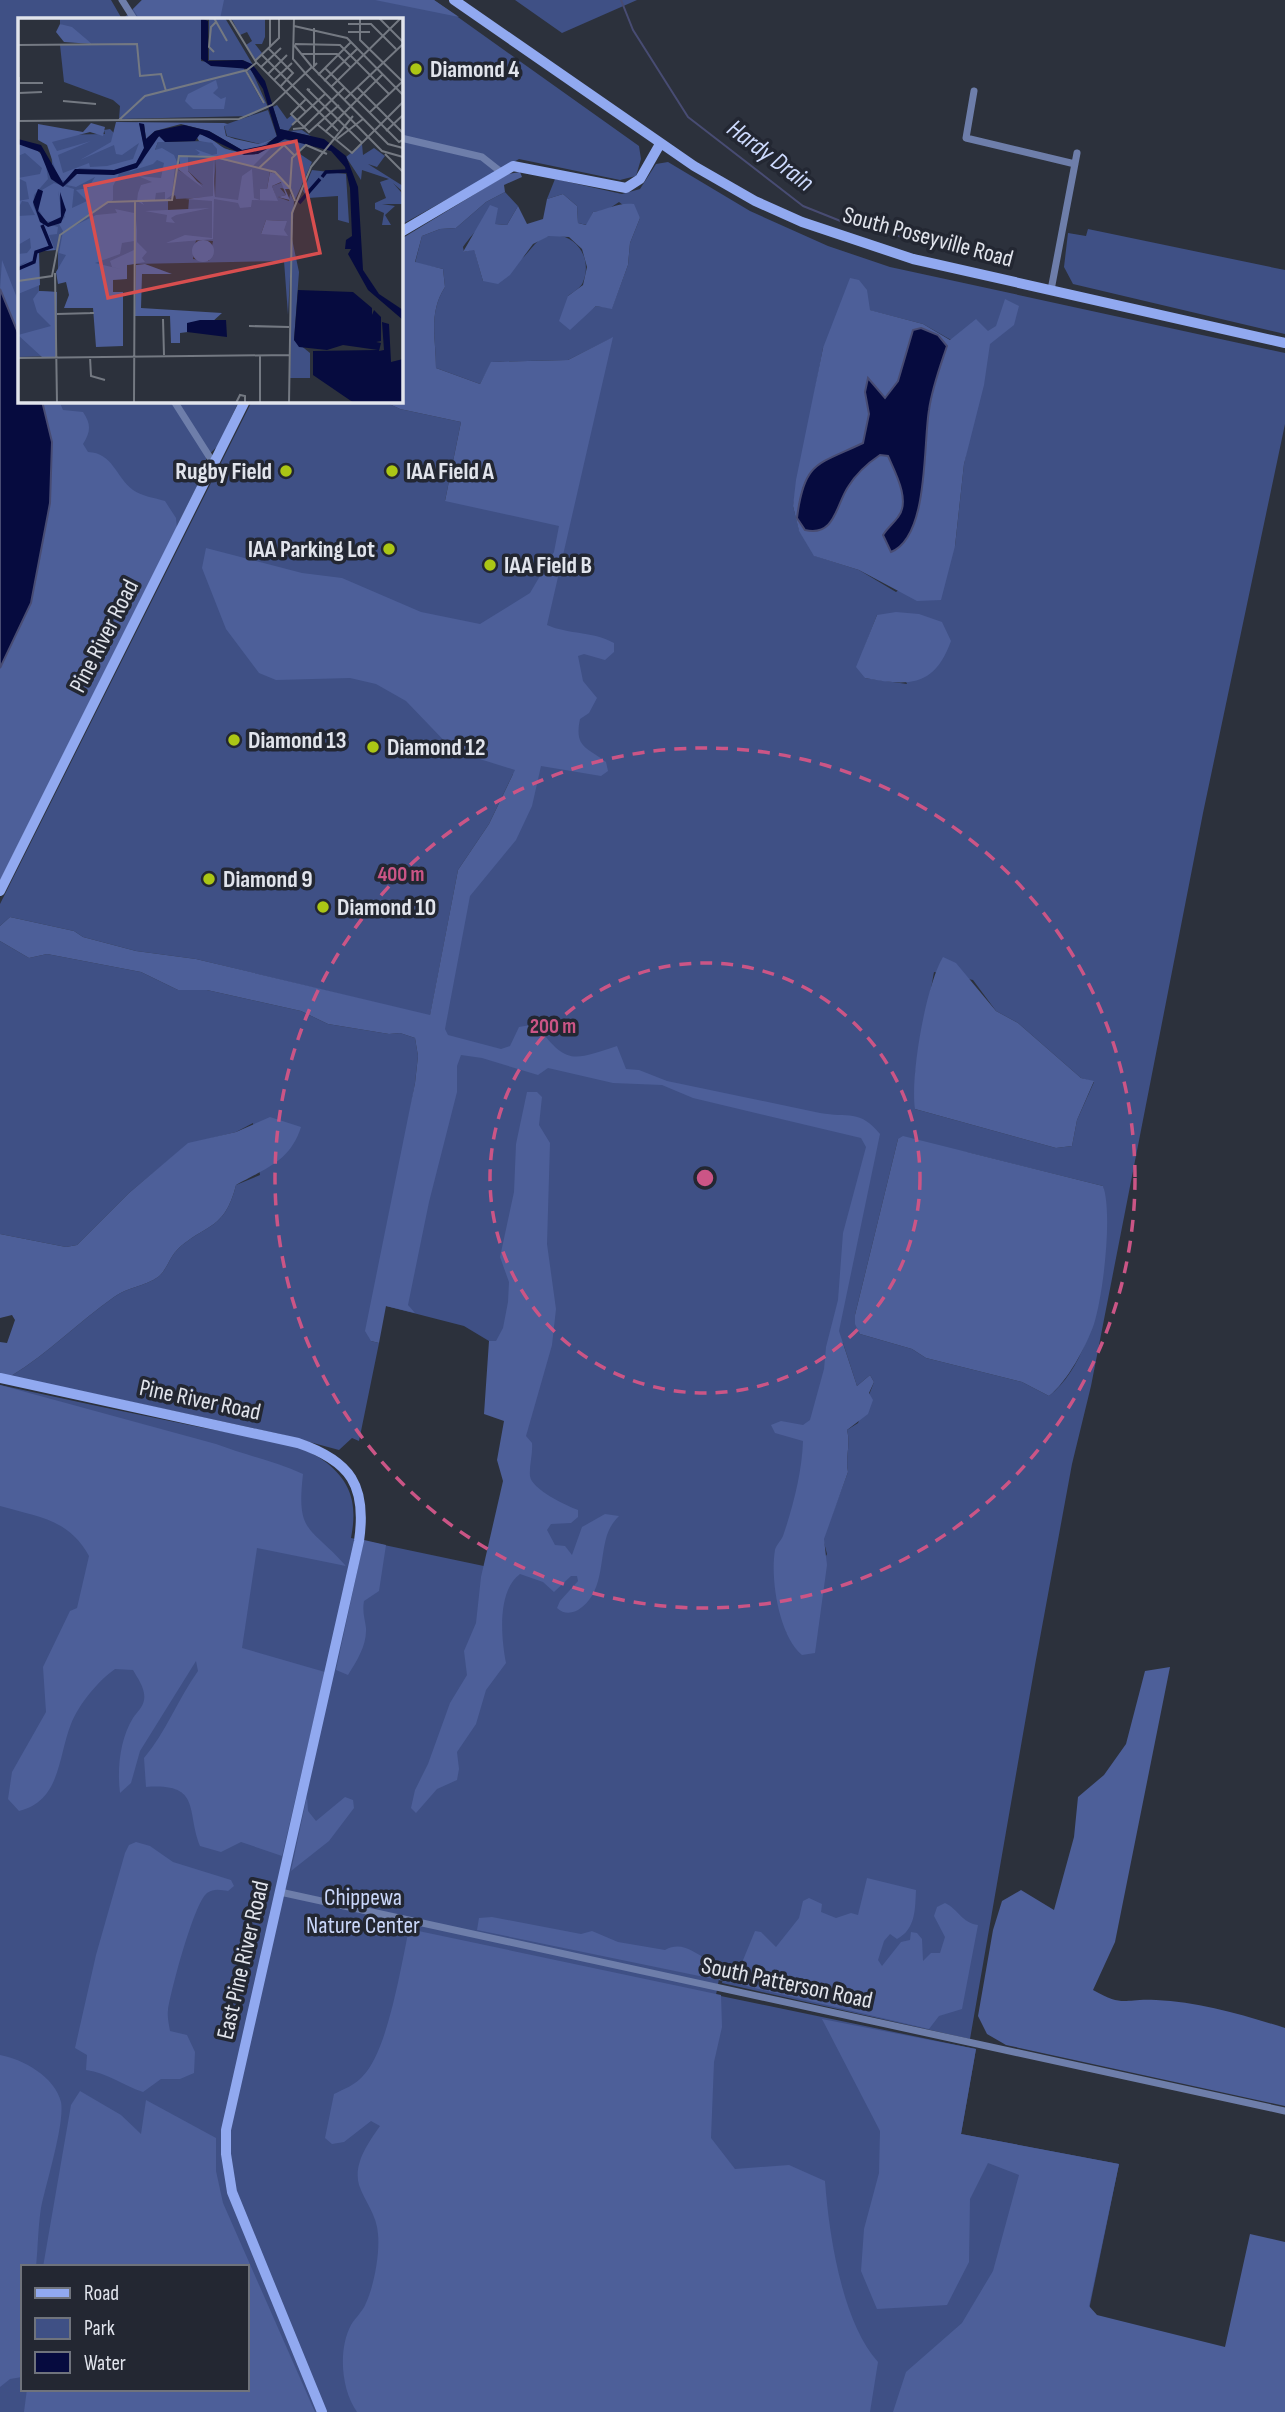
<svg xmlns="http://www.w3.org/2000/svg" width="1285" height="2412" viewBox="0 0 1285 2412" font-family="'Sofia Sans Condensed',sans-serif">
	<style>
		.green { fill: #3f5085; fill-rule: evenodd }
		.forest { fill: #4d5f99 }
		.water { fill: #060b3f; stroke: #484c73; stroke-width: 2 }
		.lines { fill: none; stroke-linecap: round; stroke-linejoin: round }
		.stream { stroke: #484c73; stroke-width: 2 }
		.street { stroke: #6e7eaa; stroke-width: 7 }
		.secondary { stroke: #91a9f0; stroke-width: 10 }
		.ring { fill: none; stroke: #cb5586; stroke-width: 3.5; stroke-dasharray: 12 9 }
		.poi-dot { fill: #abc615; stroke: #232732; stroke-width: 2.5 }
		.labels { text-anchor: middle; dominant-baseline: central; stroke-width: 7; stroke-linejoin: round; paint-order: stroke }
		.poi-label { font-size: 24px; font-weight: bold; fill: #e1e4ec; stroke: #232732; text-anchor: start }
		.street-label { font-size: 24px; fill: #e1e4ec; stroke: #232732 }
		.park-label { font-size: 24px; fill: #cad7fa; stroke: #232732 }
		.water-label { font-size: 26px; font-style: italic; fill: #cddafd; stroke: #232732 }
		.inset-river { fill: none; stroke: #060b3f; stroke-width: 3.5 }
		.inset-road { fill: none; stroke: #747982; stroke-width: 2 }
		.view { fill: #d84e4f; fill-opacity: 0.15; stroke: #d84e4f; stroke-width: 3.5 }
		.inset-edge { fill: none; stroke: #e1e4ec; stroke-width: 3.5 }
		.centre { fill: #cb5586; stroke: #232732; stroke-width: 3.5 }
		.ring-label { font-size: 21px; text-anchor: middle; font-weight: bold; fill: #cb5586; stroke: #232732; stroke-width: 7; stroke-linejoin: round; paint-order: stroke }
	</style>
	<rect width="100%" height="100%" fill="#2c313c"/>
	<path class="green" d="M0 0H111L122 19H19V335L0 289Z
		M142 0H434L639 146 641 159 636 176 620 180 519 159 401 225V19H123Z
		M515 0H637L562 33Z
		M668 162 750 211 828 246 890 267 1285 353V424L1203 813 1091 1386 1072 1464 1035 1665 970 2039 722 1983 726 1964 722 1963 716 1995 976 2049 961 2134 1119 2164 1068 2412H0V1385C68 1400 136 1414 204 1428 242 1436 296 1438 327 1463 353 1484 357 1507 351 1538L498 1569 524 1341H489L464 1326 386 1306 464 883 512 785 513 774 489 824 458 870 430 1016 196 959 136 951 83 937 74 931 10 917 0 926V904L252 401H383L400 409 461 422 445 501 612 338 568 360 492 362 480 384 436 368C436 339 428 313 445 287L443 269 415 263 422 236 440 229 456 228 486 202 505 192 518 206 507 225C481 222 477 228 463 247L464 252 474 249 483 281C495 274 509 268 521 259 531 252 535 238 549 236 576 231 593 259 583 282 581 288 573 292 568 296L580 319 596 306 612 308 628 265 630 243 640 218 619 202 607 210 593 212 587 225 578 223 577 206 563 194 547 199 555 179 622 194 640 189 656 164ZM869 310 923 324 951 340 971 429 964 464 955 546 896 592 859 570 815 556 799 530 793 506 823 348ZM877 615 907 684 865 678 863 651ZM934 972 973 980 996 1011 1018 1023 1081 1078 1094 1082 1077 1120 1072 1146 1056 1148 915 1109V1075ZM898 1139 970 1153 1103 1186C1110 1248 1101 1355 1049 1396L1022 1382 926 1358 912 1349 860 1334 855 1315ZM843 1343 857 1386 870 1375 874 1382 858 1423 847 1430C851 1445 845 1457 848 1472L823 1539 827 1554 786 1633ZM23 2267H247V2389H23Z
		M1088 229 1285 270V334L1073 284 1064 267 1068 233 1086 236Z
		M42 401H239L217 447 206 457V468L0 880V668L5 658 52 442Z
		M0 941 29 958 47 954 141 972 178 990H207L301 1011 328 1024 389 1034 400 1033 415 1038 418 1056 415 1083 371 1341 379 1343 359 1441 352 1438 339 1450 280 1434 11 1376C49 1353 78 1322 114 1297 127 1287 146 1286 158 1277 167 1270 169 1258 177 1250 205 1223 224 1232 236 1185L260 1175 253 1123 236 1132 188 1144 129 1193 77 1245 66 1247 0 1234Z"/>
	<path class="forest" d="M142 0H224L220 19H139L133 9Z
		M375 0H434L459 17Z
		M520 172 522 177 504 185 505 192 486 202 456 228 440 229 422 236 415 262 443 269 445 287C428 313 436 339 436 368L480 384 491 362 568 360 613 337 547 625C570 635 593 631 614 643V652L605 660 584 654 578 656 583 681 597 698 589 713 580 719C574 748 587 747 606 762L608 771 601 776 541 766 532 806 516 840 470 896 445 1029 448 1035 501 1049 510 1046 519 1027 536 1024C566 1065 572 1061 617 1046L626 1069 639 1070 667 1081 820 1113C848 1118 860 1109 880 1134L839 1331 857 1386 870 1375 874 1382 869 1393 873 1400 868 1414 847 1430C851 1445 845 1457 848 1472L824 1539 827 1565 815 1653 802 1655C779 1636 770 1579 775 1550 776 1545 781 1541 783 1536 793 1507 802 1472 803 1441L775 1433 771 1425 781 1421 803 1425 810 1420 824 1369 826 1347 838 1300 843 1233 866 1147 861 1138 693 1098 662 1085 613 1083 548 1068 538 1075 482 1058 461 1055 457 1066V1092L429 1202 408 1305 415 1313 386 1306 379 1343 371 1341 365 1331 415 1083 418 1056 415 1038 400 1033 389 1034 328 1024 301 1011 207 990H178L141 972 47 954 29 958 0 941V926L10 917 74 931 83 937 136 951 196 959 430 1015 458 870 489 824 515 770 454 751 406 701 376 684 350 678 276 680 259 673 226 629 202 568 206 548 302 573 342 578 421 612 480 624 530 593 554 552 559 526 445 501 461 422 400 409 383 401H401V239L508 174Z
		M563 194 577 206 578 223 586 225 593 212C609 209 618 202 634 204L640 218 630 243 628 265 612 309 596 306 570 330 559 321 568 296 583 285 587 267 582 249 569 237 549 236 533 244 510 275 498 284 483 281 474 250 463 252 490 205 498 208 495 224 507 225 518 206 527 224 543 219 547 199Z
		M2 260 19 303V335L0 289Z
		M850 278 859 280 867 290 870 310 923 324 950 340 976 319 988 331 996 326 1005 299 1019 306 1014 325 990 344 984 385 964 464 955 546 941 600 917 601 859 570 814 556 799 531 793 506 796 480 823 348Z
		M42 401H59L63 410 83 412C91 424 91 431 83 444L88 452C113 453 115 476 133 490 141 496 155 498 165 501L176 518 177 529 0 880V668L31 603 50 503 52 442Z
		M896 612 919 614 942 622 951 641C934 688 908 686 865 678L856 667 877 615Z
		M943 957 956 963 996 1011 1018 1023 1081 1078 1094 1081 1077 1120 1072 1146 1056 1148 915 1109C910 1076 926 985 943 957Z
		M527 1092H537L542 1097 539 1125 550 1143 547 1244 556 1309 552 1345 526 1436 532 1443C533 1454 529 1466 530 1476 531 1489 567 1506 578 1510V1517L571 1523 551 1524 547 1530 555 1545 565 1546 572 1555 582 1527 605 1514 619 1516C613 1522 610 1527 607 1535 599 1561 604 1594 578 1610 570 1614 564 1614 557 1608L560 1601 578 1581 577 1576H571L554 1592 543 1582 520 1574C497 1591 501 1637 506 1663L486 1690 476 1724 457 1752 459 1769 457 1780 437 1789 416 1813 411 1808 415 1790 428 1764 450 1703 467 1675 464 1651 476 1623 481 1577 503 1481 497 1460 504 1421 484 1414 489 1341H496L503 1328 508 1302 509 1282 500 1257 514 1192 516 1144Z
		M270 1117 301 1127C290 1162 264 1169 236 1185 224 1232 205 1223 177 1250 169 1258 167 1270 158 1277 146 1286 127 1287 114 1297 78 1322 49 1353 11 1376L0 1374V1342L7 1343 15 1320 12 1315 0 1318V1234L66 1247 77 1245 129 1193 188 1143 236 1132Z
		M903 1136 1103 1186C1113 1213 1103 1296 1094 1324 1086 1347 1067 1382 1049 1396L1022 1382 926 1358 912 1349 860 1334 855 1324V1315L898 1139Z
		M0 1385 216 1444C245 1455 274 1461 303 1474 296 1535 310 1525 346 1566L257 1548 242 1648 325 1672 282 1856 241 1842 221 1852 200 1846C186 1811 202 1783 146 1787L144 1758C166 1732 178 1699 198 1671L196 1661 140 1751 131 1783 120 1793C117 1769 120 1739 133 1718 137 1712 143 1707 144 1700 146 1689 138 1679 133 1670L115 1669C98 1681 79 1704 71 1724 58 1756 61 1801 19 1811L8 1799 12 1772 46 1712 43 1667 70 1611 77 1608 89 1556C69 1519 38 1517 0 1506Z
		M364 1540 386 1545 379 1591 364 1601C362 1612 365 1619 366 1628 367 1645 357 1661 348 1675L336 1670Z
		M1170 1667 1115 1942 1093 1990C1125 2008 1123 1998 1156 2000 1199 2002 1244 2015 1285 2028V2106L1006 2045 987 2034 978 2016 993 1930 1002 1901 1021 1890 1054 1910 1074 1837 1078 1797 1104 1775 1126 1744 1145 1671Z
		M307 1796 308 1811 316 1821 345 1797 353 1800 354 1808 329 1841 291 1871Z
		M136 1842 150 1846 173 1862 231 1880 234 1886 228 1891C221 1890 214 1888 207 1893 194 1903 171 1990 168 2010 167 2017 169 2025 170 2031L187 2035 195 2052 194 2073 180 2079H161L143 2092C122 2085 108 2073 86 2070L87 2055 75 2048 96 1955 125 1853 129 1845Z
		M867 1878 916 1890C915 1909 916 1929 897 1939L890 1934 884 1941 878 1960 882 1966 901 1942 910 1940 911 1932 917 1933 922 1939 923 1961 931 1953H940L945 1937 934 1916 937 1907 945 1903C958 1909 962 1923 978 1925L962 2009 939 2016 929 2029 738 1984 477 1930 479 1918 492 1917 581 1934 592 1931 618 1942 665 1950C682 1941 692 1952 707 1959 717 1964 731 1964 741 1965L755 1931 761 1932 776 1947 799 1918 803 1901 809 1898 822 1904 821 1912 836 1918 851 1913 858 1915Z
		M409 1929 721 1995 722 2027 714 2062 711 2138 735 2169 789 2165 825 2181C829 2235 842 2322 878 2362L870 2412H357C341 2390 338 2349 351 2325 356 2317 363 2311 366 2303 374 2286 380 2253 378 2234 377 2215 365 2202 359 2185 353 2163 369 2142 380 2126L371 2121 344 2142 332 2144 325 2138 334 2094C344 2089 355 2085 362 2077 388 2052 401 1965 409 1929Z
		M822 2019 976 2049 961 2134 1119 2164 1089 2306 1097 2315 1225 2347 1250 2234 1285 2242V2412H893L906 2372 962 2323 993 2271 1019 2175 988 2163 970 2199 969 2262 947 2305 877 2309 861 2271 864 2229 879 2173 880 2131Z
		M0 2055C23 2059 55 2077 61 2102 65 2123 46 2183 41 2208 38 2227 38 2247 36 2267H23L22 2377 10 2379 0 2387Z
		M80 2091 121 2115 141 2134 146 2100 216 2138V2171L223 2203 315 2412H24L27 2389H247V2267H43L71 2105Z"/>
	<path class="water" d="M0 289 19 335V401H42L52 442 50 503 31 603 0 668Z
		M921 328 938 335 947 346C940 367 932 388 929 410 923 445 929 537 891 552L883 535C888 527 893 524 898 517 911 501 895 472 888 456L880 455C868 463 856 474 848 487 836 505 835 537 805 530L797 518C804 461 817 465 863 443L869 414 865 392 868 378 885 398 898 381 913 330Z"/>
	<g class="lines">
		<path class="stream" d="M621 0 633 30 688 117 803 206 843 222 1005 263"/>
		<path class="street" d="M122 0 134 19
			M974 91 966 138 1075 164
			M401 138 482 157 501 172
			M1051 290 1077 153
			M174 401 214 464
			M280 1892 1285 2111"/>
		<path class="secondary" d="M454 0 694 166 755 201 802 222 913 259 1285 343
			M401 232 513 166 626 188 640 179 660 144
			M0 891 245 401
			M0 1378 298 1443C351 1461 367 1486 359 1541L226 2130V2154L232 2192 322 2412"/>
	</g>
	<g class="ring">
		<circle cx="705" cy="1178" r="215"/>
		<circle cx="705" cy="1178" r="430"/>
	</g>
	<g class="poi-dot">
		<circle cx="416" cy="69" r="7"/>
		<circle cx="286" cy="471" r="7"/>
		<circle cx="392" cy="471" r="7"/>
		<circle cx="389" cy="549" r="7"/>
		<circle cx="490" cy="565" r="7"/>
		<circle cx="234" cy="740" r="7"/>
		<circle cx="373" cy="747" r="7"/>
		<circle cx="209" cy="879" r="7"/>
		<circle cx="323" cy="907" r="7"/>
	</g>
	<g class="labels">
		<g class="poi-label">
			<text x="430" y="69">Diamond 4</text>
			<text x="272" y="471" text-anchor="end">Rugby Field</text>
			<text x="406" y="471">IAA Field A</text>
			<text x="375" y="549" text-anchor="end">IAA Parking Lot</text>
			<text x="504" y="565">IAA Field B</text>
			<text x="248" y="740">Diamond 13</text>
			<text x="387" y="747">Diamond 12</text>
			<text x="223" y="879">Diamond 9</text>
			<text x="337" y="907">Diamond 10</text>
		</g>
		<g class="street-label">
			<text transform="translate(928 237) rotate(15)">South Poseyville Road</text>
			<text transform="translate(104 636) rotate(-63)">Pine River Road</text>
			<text transform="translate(200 1400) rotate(12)">Pine River Road</text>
			<text transform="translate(243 1960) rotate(-77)">East Pine River Road</text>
			<text transform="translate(787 1983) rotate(12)">South Patterson Road</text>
		</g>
		<g class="park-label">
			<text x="363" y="1897">Chippewa<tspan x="363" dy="28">Nature Center</tspan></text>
		</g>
		<g class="water-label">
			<text transform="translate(770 156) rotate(37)">Hardy Drain</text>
		</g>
	</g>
	<g transform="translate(18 18)">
		<rect width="385" height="385" fill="#2c313c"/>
		<path d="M42 0H183V43L225 49 245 86 229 53 233 51 250 89 232 98 101 101 102 88 95 82 46 64 42 27 74 26 42 6ZM191 0H207L235 47 225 42H191ZM213 0H247V19L244 26H237L244 35 238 42 228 27 234 23 229 14 222 17ZM259 87 269 101 274 97 278 102 270 113 284 112 293 118 262 111 255 89ZM250 92 259 119 242 126 209 118 206 107ZM121 104 128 138 146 135 137 132 140 124 189 123 216 134 264 121 289 125 279 134 294 144 277 182 273 171 252 153 249 171H243L259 182 254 168 265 164 270 171 262 170 268 177 260 179 271 183 272 175 276 183 270 297 266 243 117 246 109 247V261L40 262V232L21 233V273L39 274 38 338 0 339V126L34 147 33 117 87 116 86 112 92 111 98 117ZM170 138V153L185 167 157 150V144L162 149 161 144ZM198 141 197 180 171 181 170 194 150 195V183L157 177 158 181 195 179ZM248 202 267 203 263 216H243ZM178 222 195 223 191 243 175 241ZM344 126 345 137 356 130 367 138 359 149 350 146 385 168 384 173 375 165 383 174 385 186H364L377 188 367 197 373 207H364L366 195 357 191V185L368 180 362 164 371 161 344 152 343 162 328 139ZM294 152 328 156 331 205 320 202V178L290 180 285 173ZM274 221 281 254 276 322 292 335V360H272Z" fill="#3f5085" fill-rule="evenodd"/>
		<path d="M42 6 54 9 74 26 46 24 38 14ZM198 62 200 70 195 75 203 81 208 79 206 91H175L167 83 170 76ZM98 104 206 105 210 106 206 108 208 118 217 121 241 126 257 120 239 131 224 132 191 113 163 106 137 113 128 121 126 106H121L126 130 118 145 96 152 61 150 48 163 41 162 29 127 20 122V106L65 114 73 105 87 109 85 118 72 114 34 124 39 133 73 123 40 137 45 155 71 145 72 149 89 148 115 141 121 125 104 137 98 136 96 127 62 142 93 124ZM149 114 176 115 189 118 207 131 235 137 255 128 235 148 179 137 182 135 177 131 194 137 199 136V131L194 125 181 123 177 116 151 115 147 124H151H140L137 132 144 130 156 137 161 149 162 139 170 138V153L185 170 157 149 154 177 147 182V174L138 175 137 182 124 184 126 187 119 183 120 175 123 167 134 164 120 158 143 160 146 145 139 142 135 146 110 154 124 145 133 123ZM1 126 18 131 27 140 30 161 16 177 15 187 22 204 40 209 39 216 31 217 37 232 21 233 22 267 0 276V250L10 243 0 248V236L9 235 13 230 12 220 0 227V198L17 197 10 184 4 183 0 191V183L11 181 8 164 0 160 22 156 24 150 7 135 0 138ZM195 140 197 179 220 182 224 158 234 151 236 180 242 182V171H249L252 154 258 156 272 171H267L272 182 260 179 268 177 263 164 254 168 260 183 234 182 233 189 222 190 220 185 196 181 195 221 148 225 167 217 194 220V183L167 181 195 178ZM59 156H101L95 168V182L56 208 78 197 99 195 97 191 116 195V223L104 225 102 236 77 245 106 252 94 249 92 243 116 232 119 201V224L129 234 124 240 127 244 109 247V261L95 262V274H105V328L78 329 75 290H46L51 277 48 264 40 266 38 254 48 237 41 235 45 213 41 206 47 199 40 173 44 196 39 204 27 203 19 188 24 172 36 165 56 171 54 190 69 183 58 172 70 170 77 159 58 169 49 167ZM192 190 158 197 153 200 157 205 148 204 149 197 127 193ZM248 202 269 203 266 212 270 218 243 216ZM174 233a11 11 0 1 1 22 0a11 11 0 1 1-22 0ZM127 246 154 256H124L123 290 204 295 194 304H173L170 314 162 315V325H153L152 298H117L118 247ZM21 273 39 274 38 339H24L0 317 33 308 19 294 15 281Z" fill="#4d5f99"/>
		<path d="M183 0 190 3V43L224 42 234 46 247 63 262 111 306 121 328 138 340 169 345 252 361 276 385 292V302L350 272 330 236 333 231H327L328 222 334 218 332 170 327 149 313 133 267 121 240 136 226 137 182 116 177 123 147 124 141 118 119 150 96 157 59 156 45 169 33 161 22 134 0 126V121L23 127 45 165 57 151 96 152 118 145 126 130 121 105 126 106 128 121 137 113 166 107 191 113 224 132 248 127 259 118 245 71 232 51 193 48 183 41ZM20 171 25 173 20 193 30 205 43 199 42 174 48 192 43 205 30 209 22 204 15 184ZM280 272 335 274 354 290V297L356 292 363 299V323L358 324 363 325 361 333 366 332 364 304 371 306 373 344 385 341V385H336L295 357V333L360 332 325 327 309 332 281 329 276 322ZM182 302H208L209 319 169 314V305Z" fill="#060b3f"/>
		<path class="inset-river" d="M304 159 308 154 331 153M281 185 302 161M0 251 16 244 18 234 33 229 24 207"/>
		<path class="inset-road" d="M196 0 209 23M211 0 238 44 288 94M276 0 275 41 288 56M342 0V22L385 64M361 0 385 24M330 6H353L378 31M276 8 329 20 385 77M296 10V48L299 45M330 14H352M277 26 322 27 371 76M0 27 119 26 122 58 143 56 148 73M276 27 294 49M252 28V0M250 30 275 55 262 69M196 34 191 29 193 9 198 4M284 36H319L333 50M244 37 320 113M237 43 261 20V0M243 49 263 30M307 50 381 124 385 122M228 53 246 85M250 56 269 37M288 56 364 133 385 139M300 57 333 24M1 59V102M256 62 274 45M306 63 339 31M1 65H25M314 68 383 0M339 69 385 115M292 72 289 71 344 125M1 75 24 74M288 81 273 96 291 114 321 87M327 81 385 26M45 83 78 86M351 95 385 63M101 102 127 78 229 52 238 45M0 103 221 101 254 87 294 49 370 126 385 130M274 107 308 75M300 107 334 135 385 84M275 111 285 110 327 69M368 113 385 97M307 114 365 56M319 121 345 101M367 136 385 154M241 150 266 127 276 137M277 183 272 170 274 140 288 127 309 136M37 255 39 385M0 263 34 258 42 217 90 184 154 182 161 138 197 139 257 154 272 170M39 296 76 295H72M145 301 146 337M231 308 271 309M72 339 73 358 87 362M0 340 271 337M116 385 117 183M218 385 222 377 227 378V385M242 385V337M271 385 274 195 293 149 335 98"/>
		<path class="view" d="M278 123 302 235 90 280 67 168Z"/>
		<rect width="385" height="385" class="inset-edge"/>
	</g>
	<circle cx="705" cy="1178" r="10" class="centre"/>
	<g class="ring-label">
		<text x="401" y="881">400 m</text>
		<text x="553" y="1033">200 m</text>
	</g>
	<rect x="21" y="2265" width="228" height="126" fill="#232732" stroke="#6f737c" stroke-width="2"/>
	<rect x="35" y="2288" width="35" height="10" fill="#91a9f0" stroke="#6f737c" stroke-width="2"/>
	<text x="84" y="2300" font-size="21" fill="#e1e4ec">Road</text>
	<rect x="35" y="2318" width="35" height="21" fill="#3f5085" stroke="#6f737c" stroke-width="2"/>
	<text x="84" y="2335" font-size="21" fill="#e1e4ec">Park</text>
	<rect x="35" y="2352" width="35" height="21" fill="#060b3f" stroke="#6f737c" stroke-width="2"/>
	<text x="84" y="2370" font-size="21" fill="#e1e4ec">Water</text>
</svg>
